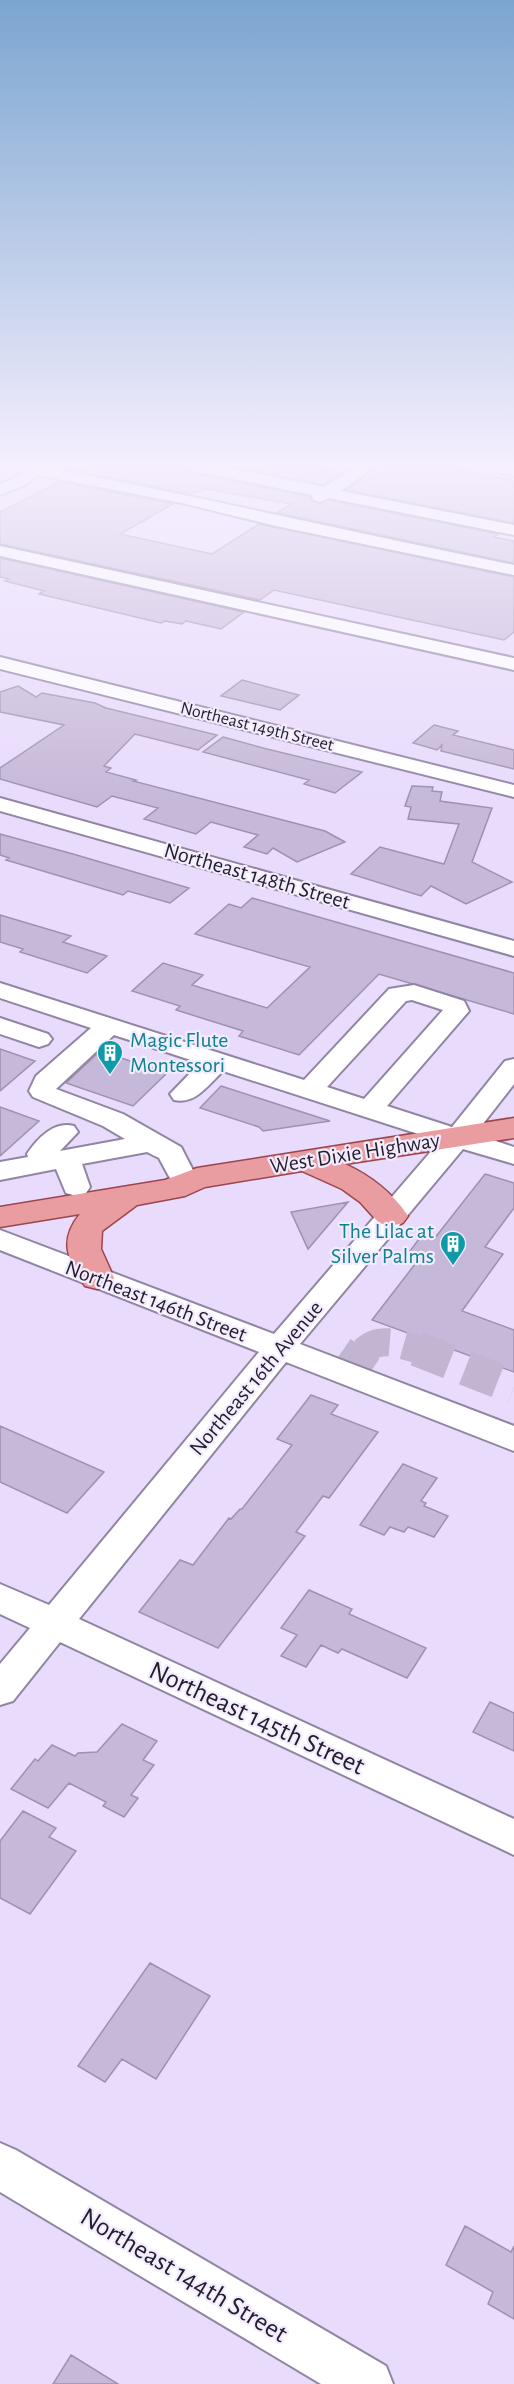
<svg xmlns="http://www.w3.org/2000/svg" width="514" height="2384" viewBox="0 0 514 2384" font-family="'Alegreya Sans',sans-serif">
	<style>
		.building { fill: #c6b8d8; stroke: #9e91b0; stroke-width: 1.5 }
		.lines { fill: none; stroke-linecap: round; stroke-linejoin: round }
		.minor-tunnel-far1 { stroke: #c1b5d2; stroke-width: 28; stroke-dasharray: 28 14; stroke-linecap: butt }
		.minor-tunnel { stroke: #c1b5d2; stroke-width: 35; stroke-dasharray: 35 17; stroke-linecap: butt }
		.minor-casing { stroke: #9285a3; stroke-width: 4 }
		.major-casing { stroke: #9a464e; stroke-width: 3 }
		.minor { fill: #fff; fill-rule: evenodd }
		.major { fill: #e99da1; fill-rule: evenodd }
		.labels { text-anchor: middle; dominant-baseline: central; stroke-width: 4.5; stroke-linejoin: round; paint-order: stroke }
		.far-street-label { font-size: 18px; fill: #231e2a; stroke: #f3ebff }
		.street-label { font-size: 22px; fill: #231e2a; stroke: #f3ebff }
		.culture-label { font-size: 22px; fill: #0d838f; stroke: #f3ebff; text-anchor: start }
		.near-street-label { font-size: 27px; fill: #231e2a; stroke: #f3ebff }
	</style>
	<rect width="100%" height="100%" fill="#e8dbfc"/>
	<path class="building" d="M86 467H188L198 474 310 497 312 501 319 504 329 500 498 534 494 537 514 541V563L277 513 291 504 207 489 189 494 78 471Z
		M236 467H314L342 473 324 485Z
		M388 467H450L514 481V523L347 490 365 477 372 478Z
		M59 482 173 504 120 534 212 554 259 524 514 577V632L504 640 274 590 260 600 0 544V512Z
		M0 558 244 612 221 629 186 621 182 624 165 621 161 623 39 594 44 591 5 581 9 579 0 577Z
		M242 680 299 695 280 710 221 696Z
		M18 686 36 697 42 693 95 703 106 708 217 735 198 750 135 734 104 766 111 768 106 772 136 780 133 781 325 831 345 842 297 862 273 848 267 854 244 847 258 835 211 822 196 834 144 819 158 808 112 796 97 807 0 779V768L64 725 0 712V692Z
		M434 725 458 731 453 735 514 750V769L441 751 442 745 437 750 413 743Z
		M223 737 267 749 362 772 335 793 304 784 309 780 203 752Z
		M412 786 433 787 432 791 442 792 440 801 492 808 472 862 512 882 466 904 431 886 421 896 351 874 380 847 444 864 459 824 408 819 411 807 405 806Z
		M0 834 73 854 189 888 170 903 128 891 123 895 6 860 9 858 0 855Z
		M252 898 514 973V1014L379 974 299 1055 239 1036 243 1031 176 1010 180 1006 132 991 163 963 203 975 192 985 267 1008 310 967 195 934 229 904 241 908Z
		M0 915 71 936 63 942 107 956 87 973 20 952 23 949 0 942Z
		M0 1049 35 1061 0 1091Z
		M100 1051 167 1073 133 1106 66 1083Z
		M221 1086 330 1121 263 1131 259 1127 200 1108Z
		M0 1107 39 1121 0 1156Z
		M485 1174 514 1183V1208L485 1247 503 1254 462 1311 514 1330V1372L372 1320 422 1255 410 1251 422 1235 434 1239Z
		M348 1202 308 1249 291 1212Z
		M311 1395 338 1405 331 1414 378 1432 329 1498 323 1496 296 1532 305 1536 218 1648 139 1612 180 1560 193 1565 229 1518 231 1519 240 1509H242L292 1445 277 1439Z
		M0 1426 104 1472 67 1513 0 1482Z
		M403 1464 437 1478 421 1501 426 1503 424 1506 448 1516 434 1537 408 1527 404 1532 390 1527 384 1535 360 1525Z
		M309 1590 352 1609 349 1614 426 1648 407 1678 342 1649 338 1653 321 1645 306 1667 281 1656 297 1635 281 1628Z
		M490 1702 514 1713V1751L473 1732Z
		M122 1724 157 1741 143 1760 154 1765 131 1795 138 1798 124 1817 103 1806 106 1802 69 1783 48 1808 11 1789 35 1759 38 1761 52 1745 75 1756 78 1753 97 1752Z
		M23 1811 56 1828 49 1837 76 1851 30 1914 0 1898V1841Z
		M150 1963 210 1996 156 2079 122 2059 105 2082 78 2066Z
		M465 2226 511 2252 514 2246V2319L488 2304 493 2292 446 2265Z
		M71 2355 118 2384H53Z"/>
	<g class="lines">
		<path class="minor-tunnel-far1" d="M364 1351C380 1335 403 1345 422 1351"/>
		<path class="minor-tunnel" d="M417 1349 514 1387
			M347 1375 365 1349"/>
		<defs>
			<path id="minor" d="M44 467C201 497 357 533 514 565V575L276 526 182 503 37 475 25 485 0 495V484L13 479 27 468Z
				M190 467H223L324 487 356 467H375L341 491 514 525V535L329 498 320 502 314 500 312 497 313 495 198 472Z
				M485 467H514V476L487 470Z
				M0 546 514 658V670L0 556Z
				M0 657 514 785V797L0 669Z
				M0 798 514 941V956L0 811Z
				M0 983 304 1080 389 989 414 985 464 1001 469 1011 387 1106 452 1127 505 1061 514 1059V1084L475 1134 514 1147V1164L463 1149 300 1344 514 1426V1451L286 1362 79 1619 514 1819V1855L60 1642 13 1701 0 1705V1664L30 1628 0 1614V1584L49 1605 259 1352 0 1250V1230L274 1334 440 1141 223 1071C208 1085 195 1105 174 1100L170 1094 200 1063 114 1035 56 1089 123 1114 181 1147 196 1176 192 1182 182 1185 172 1182 159 1158 147 1152 82 1164 90 1187 86 1193 76 1196 66 1193 56 1169 0 1180V1162L28 1157 27 1154C38 1138 54 1121 74 1126L78 1132 60 1151 125 1139 103 1126 33 1097 29 1091 36 1076 91 1028 0 998ZM412 1000 443 1010 364 1099 327 1087 406 1001Z
				M0 1018 48 1034 52 1039 48 1044 39 1047 0 1034Z
				M0 2143 16 2150 386 2366 393 2384H321L0 2192Z"/>
			<path id="major" d="M514 1118V1138L345 1164C371 1176 392 1192 408 1216L403 1223 391 1226 379 1223 360 1202 342 1189 302 1171 205 1187 185 1196 137 1205 102 1231 101 1249 114 1278 109 1286 97 1289 85 1286C68 1260 58 1241 80 1214L0 1227V1207L165 1180 197 1168Z"/>
		</defs>
		<use href="#minor" class="minor-casing"/>
		<use href="#major" class="major-casing"/>
		<use href="#minor" class="minor"/>
		<use href="#major" class="major"/>
	</g>
	<linearGradient id="sky" x2="0" y2="1"><stop stop-color="#7ba5d0"/><stop offset="0.58" stop-color="#f5effe"/><stop offset="1" stop-color="#f5effe" stop-opacity="0"/></linearGradient>
	<rect width="514" height="801" fill="url(#sky)"/>
	<defs>
		<symbol id="building-pin" viewBox="-11 -11 22 30"><path d="M0 17L-7.5 6A9.5 9.5 0 1 1 7.5 6Z" fill="#0f9aa8" stroke="#f3ebff"/><path d="M-4-6H4V6H1V3H-1V6H-4ZM-2.5-4.3h1.7v1.8h-1.7ZM.8-4.3h1.7v1.8H.8ZM-2.5-1h1.7V.8h-1.7ZM.8-1h1.7V.8H.8Z" fill="#fff"/></symbol>
	</defs>
	<g fill-rule="evenodd">
		<use href="#building-pin" x="95" y="1038" width="30" height="40"/>
		<use href="#building-pin" x="438" y="1229" width="30" height="40"/>
	</g>
	<g class="labels">
		<g class="far-street-label">
			<text transform="translate(257 727) rotate(14)">Northeast 149th Street</text>
		</g>
		<g class="street-label">
			<text transform="translate(257 876) rotate(16)">Northeast 148th Street</text>
			<text transform="translate(355 1153) rotate(-9)">West Dixie Highway</text>
			<text transform="translate(156 1301) rotate(21)">Northeast 146th Street</text>
			<text transform="translate(256 1378) rotate(-50)">Northeast 16th Avenue</text>
		</g>
		<g class="culture-label">
			<text x="130" y="1040">Magic Flute<tspan x="130" dy="25">Montessori</tspan></text>
			<text x="434" y="1231" text-anchor="end">The Lilac at<tspan x="434" dy="25">Silver Palms</tspan></text>
		</g>
		<g class="near-street-label">
			<text transform="translate(257 1718) rotate(25)">Northeast 145th Street</text>
			<text transform="translate(184 2275) rotate(31)">Northeast 144th Street</text>
		</g>
	</g>
</svg>
